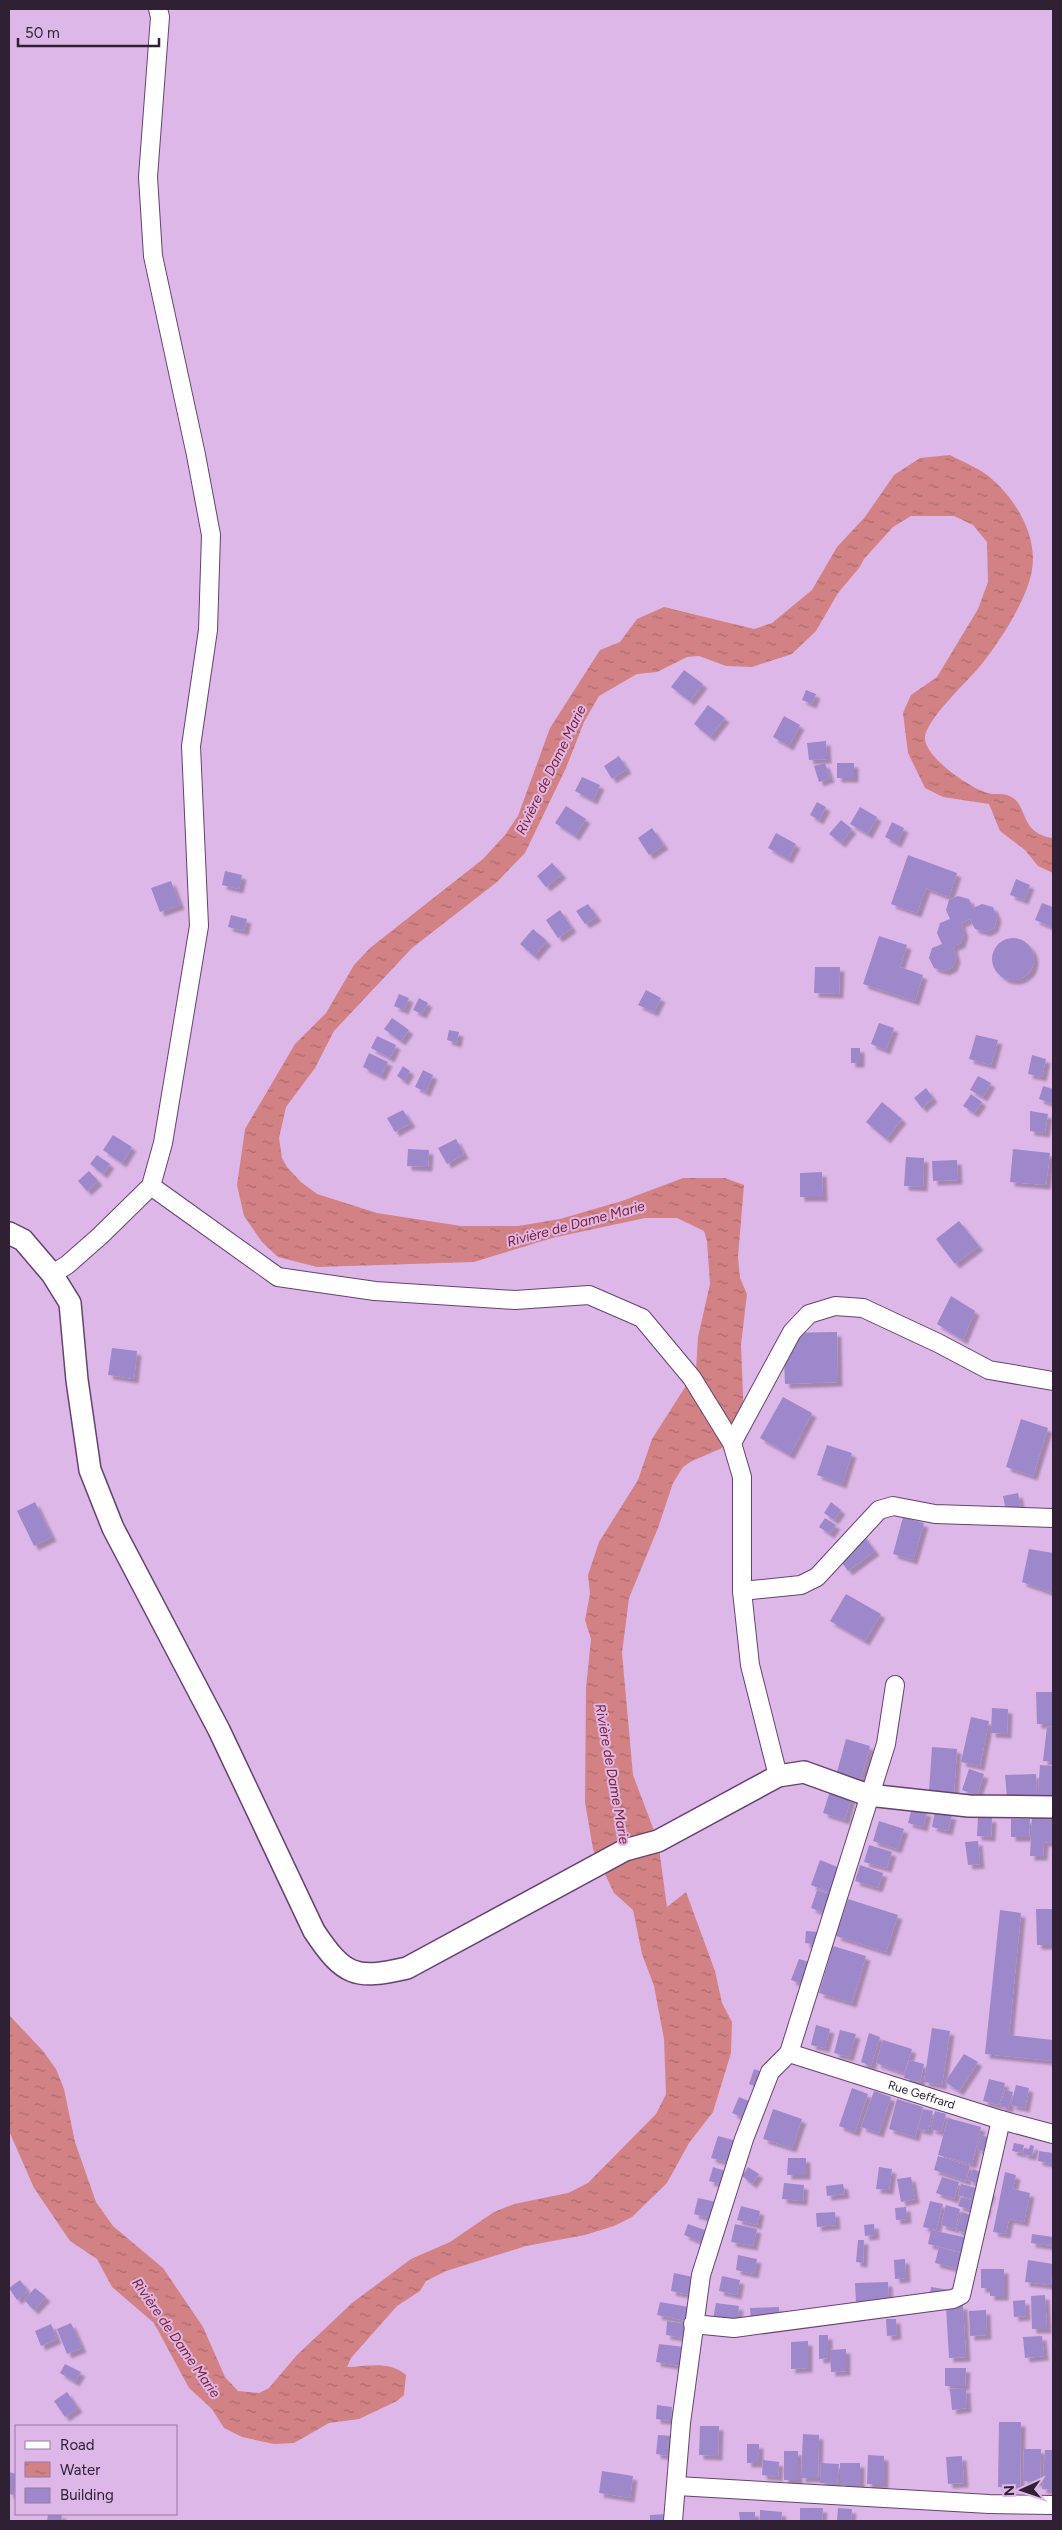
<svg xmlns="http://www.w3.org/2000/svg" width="1062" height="2530" viewBox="0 0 1062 2530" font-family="Figtree,sans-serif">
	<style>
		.water { fill: url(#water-ripples) }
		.building { fill: #9d88cb; filter: url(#shadow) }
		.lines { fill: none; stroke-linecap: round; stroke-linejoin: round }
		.minor-casing { stroke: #64436e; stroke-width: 20 }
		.tertiary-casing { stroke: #64436e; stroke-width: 24 }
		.minor { stroke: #fff; stroke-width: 18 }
		.tertiary { stroke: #fff; stroke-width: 21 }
		.labels { text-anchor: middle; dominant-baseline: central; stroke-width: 4; stroke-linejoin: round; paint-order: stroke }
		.street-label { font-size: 12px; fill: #2f2033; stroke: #deb7e9 }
		.water-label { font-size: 14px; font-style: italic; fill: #7c1d2a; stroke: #deb7e9 }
	</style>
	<defs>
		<pattern id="water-ripples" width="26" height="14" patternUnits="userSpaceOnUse" patternTransform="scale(1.25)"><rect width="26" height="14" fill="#d28284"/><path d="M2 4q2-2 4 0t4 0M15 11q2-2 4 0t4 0" fill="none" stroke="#ab6a6d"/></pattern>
		<filter id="shadow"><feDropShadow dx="4.5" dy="4.5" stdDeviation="1" flood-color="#0004"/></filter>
	</defs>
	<rect width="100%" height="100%" fill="#deb7e9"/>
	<path class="water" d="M950 455C961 461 976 467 987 475 1014 496 1038 534 1032 570 1027 601 996 648 975 672 963 685 926 721 925 737 923 756 971 789 988 793 994 795 1001 793 1007 795 1030 802 1017 833 1053 838V873L1038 866 1025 850 1000 831 989 804 943 797 925 788 908 753 903 713 911 695 937 677 978 609 988 582 987 542 973 525 954 516H911L893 527 864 559 859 568 838 593 816 631 792 654 752 667 726 666 699 656 687 657 657 672 637 674 599 696 584 722 566 768 525 853 497 882 412 948 334 1031 315 1068 286 1107 279 1138 282 1158 287 1167 301 1182 317 1194 377 1213 461 1226H518L560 1219 622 1201 683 1178H725L744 1185 738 1257 740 1278 747 1294 741 1345 744 1420 737 1438 720 1449 692 1461 683 1467 673 1483 658 1528 629 1598 622 1653 633 1775 658 1841 667 1907 686 1892 715 1971 722 2003 732 2022 731 2053 713 2112 689 2143 667 2183 632 2217 614 2226 585 2235 526 2246 446 2271 426 2281 420 2291 397 2306 351 2358 347 2367C368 2367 388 2360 406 2375L404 2395 397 2401 359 2419 329 2423 294 2443 274 2444 242 2437 224 2428 212 2409 189 2388 154 2323 112 2287 97 2259 70 2241 34 2188 9 2131V2015L43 2051 56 2069 64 2089 75 2142 96 2202 113 2226 163 2268 203 2327 225 2377 238 2391 259 2393 269 2388 297 2355 352 2303 411 2259 450 2242 494 2212 514 2204 568 2193 588 2183 656 2114 666 2094 664 2039 654 1986 642 1954 633 1910 614 1893 593 1849 585 1802 586 1688 591 1639 585 1620 590 1594 588 1575 599 1542 638 1480 652 1439 696 1370 698 1337 710 1284 707 1241 704 1231 677 1218H645L552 1238 474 1262 317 1267 278 1257 262 1242 244 1216 237 1185 245 1129 295 1044 326 1013 354 965 370 948 483 859 505 835 518 816 550 728 600 650 620 642 637 619 664 607 754 629 772 623 812 590 837 547 865 517 894 475 920 458Z"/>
	<path class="building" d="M684 670 703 684 690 701 671 687Z
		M806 690 816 694 812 704 802 700Z
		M708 705 725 718 710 737 694 724Z
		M784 716 800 725 789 746 773 737Z
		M826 741 827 759 809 760 807 743Z
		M619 756 627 769 612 779 604 766Z
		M825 763 830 778 819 782 814 766Z
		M837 763H854V778H837Z
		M582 777 600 785 593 800 575 791Z
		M817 802 826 807 819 820 810 815Z
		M566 806 586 819 575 836 555 823Z
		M860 807 877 817 868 834 850 824Z
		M841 820 852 829 841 843 829 834Z
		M892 822 904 828 897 843 885 837Z
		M652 828 664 845 649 855 638 838Z
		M776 833 796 844 788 859 768 848Z
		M908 855 957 873 949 897 926 888 917 913 891 904Z
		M552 863 562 874 546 887 537 876Z
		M225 871 242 875 239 889 222 885Z
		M1016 879 1030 885 1024 900 1010 895Z
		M171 881 180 905 160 912 151 888Z
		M958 896 969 899 973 908 982 904 993 907 997 917 994 928 986 932 975 929 970 919 961 923 964 933 961 943 953 947 956 958 953 967 945 971 934 968 929 958 932 948 942 944 937 933 940 923 950 919 946 910 949 900Z
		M1042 903 1053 907 1052 927 1035 920Z
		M588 904 597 917 585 924 576 911Z
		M560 910 572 928 558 938 546 920Z
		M231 915 247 919 244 931 228 927Z
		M533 929 547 941 534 956 520 944Z
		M879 936 907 945 900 967 923 975 915 1001 863 984Z
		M992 959a21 21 0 1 1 42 0a21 21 0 1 1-42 0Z
		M815 967H840L839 994 814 993Z
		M646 990 661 998 654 1012 638 1005Z
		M399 994 409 998 404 1010 394 1006Z
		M419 998 428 1003 422 1014 413 1010Z
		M392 1018 409 1030 401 1041 384 1029Z
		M879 1023 894 1028 886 1050 871 1044Z
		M449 1030 459 1032 457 1043 447 1040Z
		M976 1035 998 1040 991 1065 969 1059Z
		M377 1036 396 1045 390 1058 371 1048Z
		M851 1048H860V1063H851Z
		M369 1053 388 1062 381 1076 363 1067Z
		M1032 1055 1046 1059 1042 1077 1028 1074Z
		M403 1066 410 1071 404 1081 397 1076Z
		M423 1070 433 1075 426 1092 415 1087Z
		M978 1076 991 1083 983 1097 970 1090Z
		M1043 1086 1053 1089V1104L1039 1099Z
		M926 1088 933 1098 922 1108 914 1098Z
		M971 1094 982 1102 974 1113 963 1106Z
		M882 1102 902 1119 886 1139 866 1122Z
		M403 1110 411 1123 395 1132 387 1118Z
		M1030 1111 1048 1114 1045 1133 1030 1131Z
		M113 1135 132 1147 122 1163 103 1150Z
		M456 1139 464 1154 447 1164 438 1148Z
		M408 1149 429 1150 428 1167 407 1166Z
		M1013 1149 1050 1153 1046 1185 1010 1182Z
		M97 1155 110 1164 103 1174 90 1164Z
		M906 1157 924 1158 923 1187 904 1186Z
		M957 1160 958 1180 933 1181 932 1161Z
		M89 1171 98 1181 87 1191 78 1181Z
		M822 1172 823 1197H800V1173Z
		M959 1221 979 1246 955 1264 936 1239Z
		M951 1296 975 1311 963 1340 937 1324Z
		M837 1332 838 1382 785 1384 783 1333Z
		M112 1348 137 1351 134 1379 108 1375Z
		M783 1397 812 1413 790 1455 760 1438Z
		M1021 1419 1048 1428 1033 1476 1006 1467Z
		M827 1445 852 1453 842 1484 817 1475Z
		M1018 1493 1021 1508 1006 1511 1003 1496Z
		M35 1502 52 1537 34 1546 17 1511Z
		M831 1502 841 1510 834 1520 824 1513Z
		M903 1517 924 1523 913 1560 893 1554Z
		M825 1518 836 1525 830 1534 819 1527Z
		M859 1530 875 1551 848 1571 832 1549Z
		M1029 1549 1053 1553V1593L1022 1582Z
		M846 1594 881 1614 865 1641 830 1621Z
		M1036 1692H1053V1724H1037Z
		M992 1708 1008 1709 1007 1734 991 1733Z
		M971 1717 989 1721 980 1766 961 1762Z
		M1047 1726 1053 1727V1762L1043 1761Z
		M846 1739 870 1746 861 1779 837 1772Z
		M932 1747 957 1749 954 1793 929 1791Z
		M1040 1765 1053 1766V1796L1038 1795Z
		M969 1769 984 1774 977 1795 962 1790Z
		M1036 1774 1037 1796 1007 1798 1005 1775Z
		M830 1791 851 1798 845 1820 823 1813Z
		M912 1808 927 1812 923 1827 908 1823Z
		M935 1811 952 1815 948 1831 932 1827Z
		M1032 1815 1053 1816V1843L1044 1842 1043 1856H1030Z
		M978 1817 992 1818 991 1837 977 1836Z
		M1011 1819H1030L1029 1837H1011Z
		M879 1821 904 1829 897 1849 873 1841Z
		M978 1841 980 1864 968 1865 965 1842Z
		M869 1845 892 1852 887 1868 864 1862Z
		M820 1860 840 1868 831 1893 811 1885Z
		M860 1865 883 1873 878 1888 855 1881Z
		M817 1890 830 1894 824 1913 811 1908Z
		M848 1899 898 1915 886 1952 836 1936Z
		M1036 1909H1053V1945H1037Z
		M1000 1910 1021 1913 1009 2035 1053 2040V2061L985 2054Z
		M806 1931 821 1932 820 1945 805 1943Z
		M833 1946 866 1956 852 2003 819 1993Z
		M799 1959 812 1963 804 1985 791 1980Z
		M816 2025 830 2029 825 2048 811 2045Z
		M932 2028 950 2031 942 2085 924 2082Z
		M840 2030 856 2034 849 2057 834 2053Z
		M869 2033 880 2037 871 2066 861 2062Z
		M883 2040 912 2049 904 2073 876 2063Z
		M964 2054 978 2062 959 2091 945 2082Z
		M909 2060 924 2064 920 2082 904 2078Z
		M754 2069 768 2074 762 2089 749 2084Z
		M989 2079 1005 2083 999 2105 983 2101Z
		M1016 2085 1029 2088 1025 2108 1011 2105Z
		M852 2088 868 2094 855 2132 839 2126Z
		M1005 2090 1013 2092 1008 2108 1000 2106Z
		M874 2091 891 2097 879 2133 861 2127Z
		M739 2097 756 2104 749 2120 732 2113Z
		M897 2099 923 2107 915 2137 889 2129Z
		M773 2109 802 2119 792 2148 763 2139Z
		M923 2109 933 2111 928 2131 918 2129Z
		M935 2111 946 2114 941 2132 931 2129Z
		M948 2118 981 2127 972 2164 938 2155Z
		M982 2135 994 2140 989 2153 977 2149Z
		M718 2136 737 2141 731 2163 711 2158Z
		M1014 2143 1024 2145 1022 2153 1012 2151Z
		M1030 2145 1034 2146 1032 2156 1023 2154 1024 2148 1029 2149Z
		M1039 2151 1053 2153V2164L1038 2161Z
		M938 2156 970 2166 966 2181 934 2170Z
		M788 2158H806V2175H787Z
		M713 2167 728 2172 724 2185 709 2181Z
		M748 2167 759 2174 752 2184 742 2176Z
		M879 2167 892 2169 889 2190 876 2189Z
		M973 2169 988 2175 983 2186 968 2180Z
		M1005 2172 1016 2175 1013 2189 1030 2193 1024 2222 1009 2219 1006 2234 993 2232Z
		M911 2177 915 2199 901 2202 897 2179Z
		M942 2177 959 2182 954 2199 936 2193Z
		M784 2183 804 2185 803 2201 782 2199Z
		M843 2184 845 2194 827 2196 826 2186Z
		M961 2184 991 2192 987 2203 958 2195Z
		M961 2197 987 2205 985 2214 958 2206Z
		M698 2198 716 2202 712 2219 694 2214Z
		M930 2201 943 2204 936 2230 923 2227Z
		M946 2205 960 2209 955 2229 941 2225Z
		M741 2206 760 2211 757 2225 737 2220Z
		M906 2207 907 2219 896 2220 895 2208Z
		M835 2212 836 2225 817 2227 816 2213Z
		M962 2212 982 2219 976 2236 956 2230Z
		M688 2224 705 2230 701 2242 684 2235Z
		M735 2224 757 2229 753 2246 731 2242Z
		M874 2224 875 2235 865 2236 864 2225Z
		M931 2230 973 2239 970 2254 928 2244Z
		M1032 2234 1053 2237V2246L1031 2243Z
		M858 2240H864L863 2263 856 2262Z
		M939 2247 970 2256 966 2271 935 2263Z
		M738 2255 757 2259 754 2274 736 2270Z
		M905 2259 906 2278 895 2279 894 2260Z
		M1028 2260 1053 2264 1051 2285 1025 2282Z
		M981 2269H1004V2296H990V2288H981Z
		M674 2273 693 2277 690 2295 671 2291Z
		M722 2276 740 2280 737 2295 719 2291Z
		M20 2280 28 2291 17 2300 9 2288Z
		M888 2282 889 2302 856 2303 855 2283Z
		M931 2287 950 2290 948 2303 929 2300Z
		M35 2288 46 2297 34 2310 24 2300Z
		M1045 2295 1047 2329H1032L1031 2296Z
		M1025 2300 1026 2316 1014 2317 1013 2301Z
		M660 2302 689 2307 686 2321 657 2315Z
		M716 2303 739 2306 737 2323 713 2319Z
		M963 2305 966 2357 949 2358 946 2306Z
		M779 2307 780 2324 751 2325 750 2308Z
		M986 2310 987 2335 970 2336 969 2311Z
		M886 2319H896L897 2335 887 2336Z
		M667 2321 687 2324 685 2338 666 2335Z
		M71 2323 82 2348 67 2354 57 2329Z
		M51 2324 57 2339 41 2346 35 2331Z
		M819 2335H828V2358L819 2359Z
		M1042 2336 1044 2356 1025 2358 1023 2337Z
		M808 2341V2368L791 2369V2342Z
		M659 2344 684 2347 681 2366 656 2362Z
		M846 2349V2371L831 2372 830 2350Z
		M65 2364 81 2372 75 2382 60 2373Z
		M945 2368H966L965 2386H945Z
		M966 2388 967 2408 952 2410 950 2389Z
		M67 2392 78 2408 65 2417 54 2401Z
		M657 2405 672 2407 671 2421 656 2419Z
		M999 2422H1021L1020 2488 998 2487Z
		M700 2426H719L718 2456 699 2455Z
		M803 2434 819 2435 818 2478H801Z
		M658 2435 672 2436 669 2456 656 2454Z
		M747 2444H759V2463H747Z
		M1024 2449H1041L1040 2482 1023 2481Z
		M1045 2450H1053V2490L1042 2489Z
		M784 2451H798V2480H784Z
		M868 2455 884 2456V2484H867Z
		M962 2456 964 2483 948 2484 946 2457Z
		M763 2460 779 2462 778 2477 762 2475Z
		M821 2463 839 2464 837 2484 820 2483Z
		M840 2463H860V2485H840Z
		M602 2471 633 2476 630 2498 599 2493Z
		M9 2472 16 2474 14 2495 9 2494Z
		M800 2508H823L822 2521H800Z
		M838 2508 852 2509 851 2521H837Z
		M760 2510 782 2512 781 2521H760Z
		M739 2512H755V2521H740Z
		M48 2514H62L61 2521H47Z
		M667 2514V2521H650V2515Z"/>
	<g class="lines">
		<defs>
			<g id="minor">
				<path d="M151 1186 278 1277 375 1291 515 1300 589 1295 642 1318 692 1378 732 1443 742 1477V1591L750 1665 778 1776"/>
				<path d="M52 1274 67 1265 100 1236 151 1186 163 1143 199 926 191 746 208 630 211 535 196 455 153 256 148 177 160 17 158 9"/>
				<path d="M732 1443 792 1332 809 1314 835 1306 863 1308 938 1343 989 1370 1053 1381"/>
				<path d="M742 1591 801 1585 817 1577 879 1510 893 1506 935 1514 1053 1518"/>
				<path id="s1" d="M789 2053 1001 2120 1053 2134"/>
				<path d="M693 2324 734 2328 953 2299 961 2295 1001 2120"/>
				<path d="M677 2486 989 2504 1053 2505"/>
				<path d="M673 2521 681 2423 701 2275 744 2139 770 2072 789 2053 886 1744 895 1685"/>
			</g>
			<path id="tertiary" d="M9 1233 23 1240 52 1274 70 1303 77 1380 90 1470 113 1528 219 1730 314 1931C344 1976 355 1980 407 1968L625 1850 658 1841 778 1776 804 1772 868 1795 969 1806 1053 1807"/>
		</defs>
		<use href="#minor" class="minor-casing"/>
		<use href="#tertiary" class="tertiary-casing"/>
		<use href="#minor" class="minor"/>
		<use href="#tertiary" class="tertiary"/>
	</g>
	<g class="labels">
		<g class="street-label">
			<text stroke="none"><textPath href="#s1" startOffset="139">Rue Geffrard</textPath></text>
		</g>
		<g class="water-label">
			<text transform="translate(551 770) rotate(-64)">Rivière de Dame Marie</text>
			<text transform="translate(576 1224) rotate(-15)">Rivière de Dame Marie</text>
			<text transform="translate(612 1774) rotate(80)">Rivière de Dame Marie</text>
			<text transform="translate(176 2338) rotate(55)">Rivière de Dame Marie</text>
		</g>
	</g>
	<rect width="1062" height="2530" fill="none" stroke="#2f2033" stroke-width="20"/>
	<rect x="15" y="2425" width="162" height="90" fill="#deb7e9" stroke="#987ba0"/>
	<rect x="25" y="2441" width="25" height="8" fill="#ffffff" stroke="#987ba0"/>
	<text x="60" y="2450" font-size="15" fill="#2f2033">Road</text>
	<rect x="25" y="2462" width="25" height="15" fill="url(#water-ripples)" stroke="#987ba0"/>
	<text x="60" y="2475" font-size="15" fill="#2f2033">Water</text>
	<rect x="25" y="2488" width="25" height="15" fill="#9d88cb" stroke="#987ba0"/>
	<text x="60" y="2500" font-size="15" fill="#2f2033">Building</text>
	<g transform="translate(1022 2490) rotate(267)" stroke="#deb7e9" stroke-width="4" paint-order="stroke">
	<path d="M0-4L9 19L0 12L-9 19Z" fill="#2f2033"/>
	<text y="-8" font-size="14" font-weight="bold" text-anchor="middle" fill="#2f2033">N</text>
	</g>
	<path d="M18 38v8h141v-8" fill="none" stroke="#2f2033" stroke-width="2.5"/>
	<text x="25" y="38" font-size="15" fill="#2f2033" stroke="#deb7e9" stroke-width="4" paint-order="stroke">50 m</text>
</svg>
